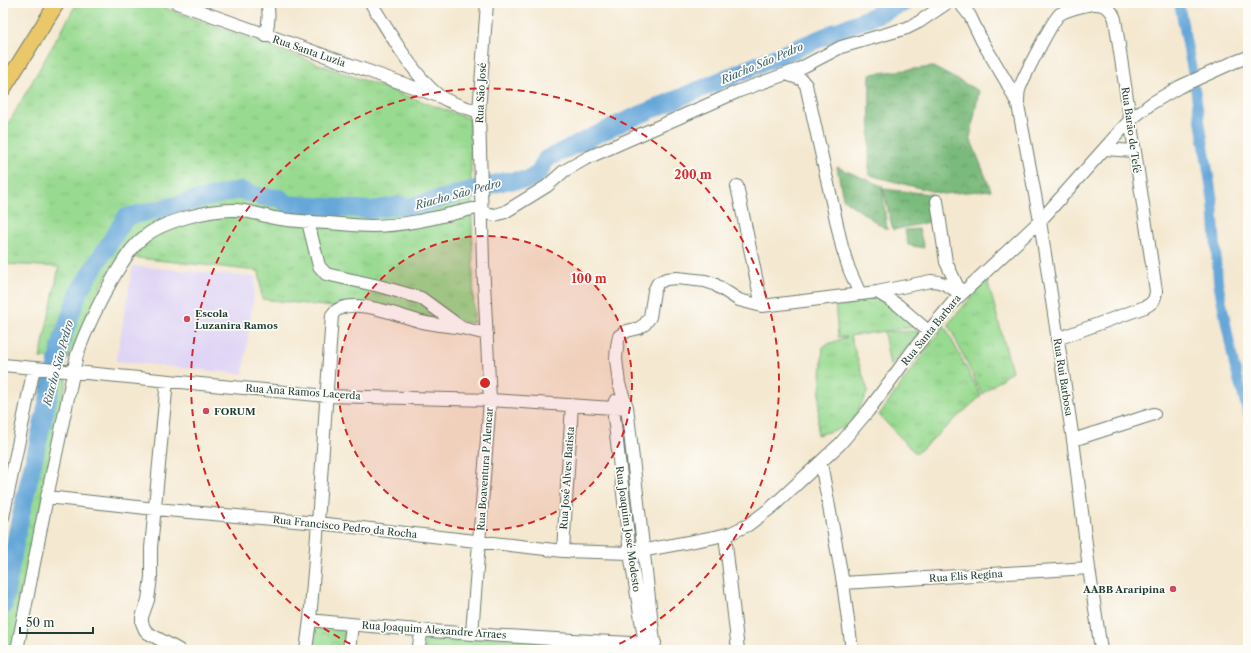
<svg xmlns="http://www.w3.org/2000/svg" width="1251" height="653" viewBox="0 0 1251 653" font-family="'Libre Caslon Text',serif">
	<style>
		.built { fill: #dfd4f5 }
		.grass { fill: url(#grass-tufts); stroke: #5c8c62 }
		.forest { fill: url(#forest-crowns); stroke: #4c7c58 }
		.park { fill: url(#park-crowns); stroke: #5c8c62 }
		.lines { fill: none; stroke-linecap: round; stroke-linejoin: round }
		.canal { stroke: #66a7d9; stroke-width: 10 }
		.river { stroke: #66a7d9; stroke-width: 18 }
		.minor-casing { stroke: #6a796b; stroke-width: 14 }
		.major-casing { stroke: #6a796b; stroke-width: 17 }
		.minor { stroke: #fff; stroke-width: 12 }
		.major { stroke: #eac769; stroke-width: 15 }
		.ring { fill: none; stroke: #d62828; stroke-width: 2; stroke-dasharray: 7 5 }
		.poi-dot { fill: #d1495b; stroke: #fdfcf7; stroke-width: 1.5 }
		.labels { text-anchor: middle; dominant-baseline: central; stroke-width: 3.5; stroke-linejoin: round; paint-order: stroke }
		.street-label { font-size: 10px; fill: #1f3d34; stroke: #fdfcf7 }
		.poi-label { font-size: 10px; font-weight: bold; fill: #1f3d34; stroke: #fdfcf7; text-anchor: start }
		.water-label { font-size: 11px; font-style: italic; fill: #38626e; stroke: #fdfcf7 }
		.centre { fill: #d62828; stroke: #fdfcf7; stroke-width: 2 }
		.ring-label { font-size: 12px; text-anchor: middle; font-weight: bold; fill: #d62828; stroke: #fdfcf7; stroke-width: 3.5; stroke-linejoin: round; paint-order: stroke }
	</style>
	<defs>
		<pattern id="grass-tufts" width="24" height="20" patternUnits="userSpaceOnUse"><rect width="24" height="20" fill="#99da91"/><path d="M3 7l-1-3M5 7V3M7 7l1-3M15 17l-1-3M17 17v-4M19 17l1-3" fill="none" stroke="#83bc7e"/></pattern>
		<pattern id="forest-crowns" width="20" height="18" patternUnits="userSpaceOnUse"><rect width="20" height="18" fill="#7aba7b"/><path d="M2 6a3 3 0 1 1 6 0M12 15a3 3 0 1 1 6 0" fill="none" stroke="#639866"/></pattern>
		<pattern id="park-crowns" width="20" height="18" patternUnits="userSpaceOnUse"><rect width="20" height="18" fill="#99da91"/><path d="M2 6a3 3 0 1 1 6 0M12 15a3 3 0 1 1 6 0" fill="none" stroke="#83bc7e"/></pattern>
	</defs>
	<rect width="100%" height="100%" fill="#fdfcf7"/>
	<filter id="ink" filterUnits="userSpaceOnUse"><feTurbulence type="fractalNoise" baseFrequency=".025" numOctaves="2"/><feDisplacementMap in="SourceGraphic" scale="8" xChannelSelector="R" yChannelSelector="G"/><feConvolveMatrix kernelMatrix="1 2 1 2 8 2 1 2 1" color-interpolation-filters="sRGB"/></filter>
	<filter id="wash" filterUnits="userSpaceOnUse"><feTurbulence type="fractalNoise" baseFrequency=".012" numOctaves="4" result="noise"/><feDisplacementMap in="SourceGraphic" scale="16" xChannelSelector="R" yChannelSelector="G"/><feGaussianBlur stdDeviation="0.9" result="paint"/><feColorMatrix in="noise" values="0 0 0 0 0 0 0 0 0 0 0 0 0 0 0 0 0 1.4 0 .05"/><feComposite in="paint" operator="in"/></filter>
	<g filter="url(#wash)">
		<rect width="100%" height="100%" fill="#f4e8d0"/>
		<path class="built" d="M133 266 256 277 243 374 116 361Z"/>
		<path class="grass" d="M77 3H151L470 119 474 323 262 299 259 271 119 256 109 271 68 359 40 358 59 267 3 264V133Z
			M987 279 1012 371 982 394 948 324Z
			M876 297 893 306 914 327 850 336 868 391 850 426 817 435 823 346 847 337H838L835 302Z
			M944 325 981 396 916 454 879 415Z
			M921 331 890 366 884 332Z
			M43 376 67 378 13 650H3V572L39 407Z"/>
		<path class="forest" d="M933 67 979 91 970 138 991 190 943 194 869 175 870 74Z
			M837 167 882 186 887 230 843 199Z
			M883 189 931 194 934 221 893 230Z
			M919 229 924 248 908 245 905 230Z"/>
		<path class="park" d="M316 625 346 629 342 650H311Z
			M426 634 536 640 533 650H423Z"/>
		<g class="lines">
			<path class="canal" d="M1179 3 1192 70
				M1195 89 1213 202 1218 282 1234 365 1248 413"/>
			<path class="river" d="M3 607 19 523 63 336 79 291 126 217 239 190 262 197 280 198 287 204 371 210 400 205 410 207 505 181 528 180 539 173 546 159 625 121 904 3"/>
		</g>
	</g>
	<g filter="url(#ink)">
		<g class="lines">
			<defs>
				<path id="minor" d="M177 3 441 97
					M371 3C387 29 417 81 441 97 450 103 468 108 479 112
					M960 3 970 16 982 41 1007 83 1018 105 1040 221 1073 440 1089 568 1101 650
					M266 36C268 24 270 14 267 3
					M786 74 797 70 841 47 907 28 919 22 947 3
					M1018 105C1018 100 1018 94 1019 90 1022 80 1053 19 1060 14 1070 8 1081 6 1092 4 1104 3 1111 8 1115 19L1156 291C1155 300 1153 303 1145 307L1057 339
					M1104 149 1134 151
					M737 186 762 306
					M481 212 495 215 505 212 547 186 564 171 587 158 739 91 786 74 801 79 806 85 842 247 849 269 860 294
					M308 222 319 266 326 274 379 286 421 298 462 328 487 334
					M877 292 898 305 928 331
					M3 365 327 396 490 400 613 408 627 407
					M167 381 151 548V577L148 600 142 617V623L145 630 148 633 179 650
					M615 401 613 408 630 553 646 650
					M1073 440 1154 414
					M821 463 843 583 852 650
					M47 497 155 509 318 523 563 551 630 553 715 537 731 533 748 525 772 507 840 444 868 411 913 350 954 301 1040 221 1130 120 1152 103 1179 87 1232 63 1248 57
					M3 517 34 368
					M725 535 738 650
					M563 551 572 405
					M843 583 1089 568
					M310 620C421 632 534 638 646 644L655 643
					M472 633 490 400 483 263 479 112 487 3
					M17 650 47 497 77 355C87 326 101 299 116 273 124 260 132 246 144 237 163 221 210 209 236 210 249 211 261 215 274 218 292 221 310 222 328 223 343 224 357 226 371 226 407 226 446 215 481 207
					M306 650 310 620 318 523 332 315C346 293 402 317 422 322 435 325 449 326 462 328
					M349 650 352 625
					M418 650 422 630
					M655 650 627 407 619 384 616 359 617 346 619 336 627 331 639 328 645 324 650 317 654 291 658 283 666 279 677 278 705 281 714 284 739 300 762 306 877 292 931 281C943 281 951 288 961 294L946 262 937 201"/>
				<path id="major" d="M3 89 57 3"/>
			</defs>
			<use href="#minor" class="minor-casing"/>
			<use href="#major" class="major-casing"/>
			<use href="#minor" class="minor"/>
			<use href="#major" class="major"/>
		</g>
	</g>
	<circle cx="485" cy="383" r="147" fill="#d62828" fill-opacity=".12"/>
	<g class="ring">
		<circle cx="485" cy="383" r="147"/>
		<path d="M361 649A294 294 0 1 1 609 649"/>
	</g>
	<g class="poi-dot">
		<circle cx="187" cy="319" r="4"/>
		<circle cx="206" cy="411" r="4"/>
		<circle cx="1173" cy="589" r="4"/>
	</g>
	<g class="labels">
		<g class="street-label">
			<text transform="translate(309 51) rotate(19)">Rua Santa Luzia</text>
			<text transform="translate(481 93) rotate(-87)">Rua São José</text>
			<text transform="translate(1131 130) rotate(82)">Rua Barão de Tefé</text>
			<text transform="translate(931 330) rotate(-51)">Rua Santa Barbara</text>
			<text transform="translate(1063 377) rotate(81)">Rua Rui Barbosa</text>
			<text transform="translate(303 392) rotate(4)">Rua Ana Ramos Lacerda</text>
			<text transform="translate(485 469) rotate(-86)">Rua Boaventura P Alencar</text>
			<text transform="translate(567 478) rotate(-86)">Rua Josê Alves Batista</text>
			<text transform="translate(345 527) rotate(6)">Rua Francisco Pedro da Rocha</text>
			<text transform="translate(628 529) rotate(82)">Rua Joaquim José Modesto</text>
			<text transform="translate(966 576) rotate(-4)">Rua Elis Regina</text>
			<text transform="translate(434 630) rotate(4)">Rua Joaquim Alexandre Arraes</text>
		</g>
		<g class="poi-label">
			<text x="195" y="313">Escola<tspan x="195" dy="12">Luzanira Ramos</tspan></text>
			<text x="214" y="411">FORUM</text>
			<text x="1165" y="589" text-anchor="end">AABB Araripina</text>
		</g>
		<g class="water-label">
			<text transform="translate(762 63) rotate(-23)">Riacho São Pedro</text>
			<text transform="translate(458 194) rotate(-15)">Riacho São Pedro</text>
			<text transform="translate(58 363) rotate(-75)">Riacho São Pedro</text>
		</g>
	</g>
	<circle cx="485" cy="383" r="6" class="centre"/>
	<g class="ring-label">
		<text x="693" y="179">200 m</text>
		<text x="589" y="283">100 m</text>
	</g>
	<rect width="1251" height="653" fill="none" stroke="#fdfcf7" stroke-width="16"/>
	<path d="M20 627v6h73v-6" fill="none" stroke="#1f3d34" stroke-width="2"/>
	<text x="26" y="627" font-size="12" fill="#1f3d34" stroke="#fdfcf7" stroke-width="3" paint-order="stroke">50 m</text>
</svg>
